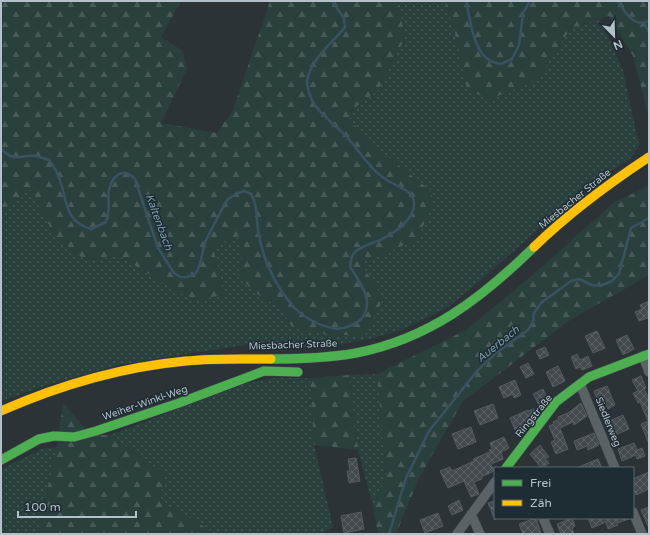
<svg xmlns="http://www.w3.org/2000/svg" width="650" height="535" viewBox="0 0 650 535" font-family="'Varela Round',sans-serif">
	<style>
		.grass { fill: url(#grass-dots) }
		.forest { fill: url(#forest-firs) }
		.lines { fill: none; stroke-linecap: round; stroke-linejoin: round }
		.stream { stroke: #395260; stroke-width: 2.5 }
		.building { fill: url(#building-cross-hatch); stroke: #535b5f }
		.street-casing { stroke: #484f52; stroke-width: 10 }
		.fast-casing { stroke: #484f52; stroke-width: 10 }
		.slow-casing { stroke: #484f52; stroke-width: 10 }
		.street { stroke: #5b6266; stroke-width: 9 }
		.fast { stroke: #4caf50; stroke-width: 9 }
		.slow { stroke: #ffc107; stroke-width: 9 }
		.labels { text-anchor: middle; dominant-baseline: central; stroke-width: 3; stroke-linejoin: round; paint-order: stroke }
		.street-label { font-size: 10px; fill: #b5c1c8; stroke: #1e2c33 }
		.water-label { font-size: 11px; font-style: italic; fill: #79a; stroke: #1e2c33 }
	</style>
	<defs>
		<pattern id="grass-dots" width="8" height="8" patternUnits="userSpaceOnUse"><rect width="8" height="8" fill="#2a403d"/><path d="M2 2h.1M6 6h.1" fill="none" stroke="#475a58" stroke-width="1.8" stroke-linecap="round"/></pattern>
		<pattern id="forest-firs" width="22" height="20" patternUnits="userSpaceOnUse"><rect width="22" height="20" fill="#2a403d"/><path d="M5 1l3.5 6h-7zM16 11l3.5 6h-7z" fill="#475a58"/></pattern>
		<pattern id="building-cross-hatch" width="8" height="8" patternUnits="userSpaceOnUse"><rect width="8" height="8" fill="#434a4e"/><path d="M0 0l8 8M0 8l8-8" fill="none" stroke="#5c6266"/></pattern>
	</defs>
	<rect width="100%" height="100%" fill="#2b3337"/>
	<path class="grass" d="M396 1H445L454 29 536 81 571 28 600 19 623 70 639 146 630 159 589 184 481 280 448 307 401 330 374 338 342 344 292 348 251 344 186 354 118 365 50 384 1 401V211L16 200 30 189 58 242 86 260 119 256 192 300 225 295 213 248 238 236 243 264 254 292 280 308 293 328 383 299 361 263 417 240 431 191 369 142 350 119 351 111 379 89 400 6Z
		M377 374 386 476 373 507 358 450 349 375Z
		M272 378H310L314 445 333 527 321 534H217L160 501 163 473 110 435 247 383Z
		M57 447 39 524 40 534H1V469L42 449Z"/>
	<path class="forest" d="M1 1H181L161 37 183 51 187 69 161 123 217 133 233 110 270 1H396L400 6 404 40 379 89 351 111 350 119 369 142 431 191 433 203 417 240 361 263 383 299 365 336 324 334 293 328 280 308 254 292 237 274 243 264 238 236 213 248 225 295 192 300 119 256 86 260 58 242 30 189 16 200 1 211Z
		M445 1H649V118L633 56 609 16 571 28 536 81 487 100 466 86 454 29Z
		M649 186V275L570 320 463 401 419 478 396 534H378L373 507 386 476 377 374 466 330 541 268 613 203Z
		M349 375 358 450 314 445 310 378Z
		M63 403 91 435H110L164 474 160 501 217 534H40L39 524 57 447Z"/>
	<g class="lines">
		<path class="stream" d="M466 1C470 18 473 53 491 61 494 63 498 63 501 64L512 59 519 45 523 13 530 1
			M618 1C625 12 633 28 649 21
			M644 23 649 32
			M1 149C17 164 19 154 36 156 40 157 45 159 49 160 52 164 55 168 57 173 68 194 61 221 91 229L106 222C107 219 108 216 108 213 110 206 107 198 109 190 112 176 123 166 135 179L158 248 174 273 180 277H187L196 273 200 264 205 242 221 211 228 199 236 194 244 191 251 194C258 206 256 217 258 230 262 257 274 283 291 304 301 316 318 326 333 328 340 330 347 327 354 324 363 320 367 311 367 302 367 290 355 276 350 266 351 263 351 257 353 254 359 246 374 243 382 239 395 233 416 218 414 202 413 190 395 186 387 180 370 170 359 150 346 136 336 126 316 111 311 98 309 94 307 85 307 81 311 58 332 44 345 27L344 18 332 1
			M389 534 406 478 429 431 477 371 496 353 528 330 533 322 534 313 541 303 571 281 579 279 592 285 600 286 612 281 619 274 631 228 649 218"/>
	</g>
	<path class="building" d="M649 301V314L647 315 648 318 639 321 635 312 642 309 640 305Z
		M597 331 605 348 593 353 585 336Z
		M627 335 634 349 623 355 616 340Z
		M545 347 549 355 540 359 536 351Z
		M577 354 580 360 588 356 592 366 582 370 580 367 576 369 571 357Z
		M528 363 534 374 526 378 520 367Z
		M558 366 565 381 553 387 546 372Z
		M641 376 646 388 644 389 649 399V444L641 424 648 421 640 402 638 403 633 393 638 391 632 380Z
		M515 380 521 395 514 398 513 394 504 398 499 387Z
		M607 386 615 405 608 409 606 404 600 406 594 391Z
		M543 389 548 400 539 405 533 394Z
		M581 403 587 416 574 425 573 422 560 428 568 449 556 454 551 442 555 440 549 426 554 424 553 422 559 419 558 417 568 413Z
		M493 404 498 418 480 425 474 411Z
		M534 409 536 415 530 423 515 430 510 418 528 410V411Z
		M623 415 629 429 613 436 607 422Z
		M471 427 476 442 458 449 452 434Z
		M594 433 599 445 588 450 587 446 577 450 574 441Z
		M504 437 509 448 501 452 503 459 491 464 494 471 481 477 482 479 474 482 479 494 471 497 464 481 448 488 440 471 450 467 452 471 474 461 473 459 490 452 489 450 492 449 490 443Z
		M634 443 637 450 642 448 645 456 637 459 636 455 622 461 618 449Z
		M540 445 549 457 545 458 549 463 543 468H541L530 454Z
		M356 458 360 481 349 483 347 471H350L348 459Z
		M598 459 602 468H576Z
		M649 472V489L636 495 633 488V479Z
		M459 500 463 510 452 515 448 506Z
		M495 501V520L488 503Z
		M649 507V528L641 510Z
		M361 512 364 529 344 533 341 516Z
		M438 513 443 526 425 533 420 520Z
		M536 518 541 534H523L519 524Z
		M572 518 575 526 572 528 574 534H561L557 524Z
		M588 518H629V519L617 523 618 525 608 529 606 522 592 528Z"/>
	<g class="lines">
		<defs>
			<path id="street" d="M643 356 649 372
				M580 384 615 468
				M633 512 642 534
				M471 514 480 534
				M543 518 550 534
				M457 534 495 482"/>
			<path id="fast" d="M271 359C299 359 328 358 356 353 429 339 482 298 534 247
				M1 460 39 439 54 436 74 437 96 431 179 403 264 371 298 372
				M506 468 556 402 589 377 649 354"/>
			<path id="slow" d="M534 247C569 213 608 184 649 157
				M1 411C60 385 121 367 186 361 214 358 242 359 271 359"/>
		</defs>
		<use href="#street" class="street-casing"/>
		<use href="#fast" class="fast-casing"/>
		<use href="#slow" class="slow-casing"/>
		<use href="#street" class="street"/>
		<use href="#fast" class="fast"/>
		<use href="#slow" class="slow"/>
	</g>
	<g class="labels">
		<g class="street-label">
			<text transform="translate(575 199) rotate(-39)">Miesbacher Straße</text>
			<text transform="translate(293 345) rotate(-2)">Miesbacher Straße</text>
			<text transform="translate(145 403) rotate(-19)">Weiher-Winkl-Weg</text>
			<text transform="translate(534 416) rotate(-51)">Ringstraße</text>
			<text transform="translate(608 422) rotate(68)">Siedlerweg</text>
		</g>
		<g class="water-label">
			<text transform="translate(159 222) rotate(70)">Kaltenbach</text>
			<text transform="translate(498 344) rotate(-39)">Auerbach</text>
		</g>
	</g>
	<rect width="650" height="535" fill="none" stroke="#b5c1c8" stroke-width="4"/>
	<rect x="494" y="467" width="140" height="52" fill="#1e2c33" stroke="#5a686f"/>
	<rect x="502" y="480" width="20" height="6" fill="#4caf50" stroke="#5a686f"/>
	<text x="530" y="487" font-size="12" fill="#b5c1c8">Frei</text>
	<rect x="502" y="500" width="20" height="6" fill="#ffc107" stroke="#5a686f"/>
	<text x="530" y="507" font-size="12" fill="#b5c1c8">Zäh</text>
	<g transform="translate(614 36) rotate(157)" stroke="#1e2c33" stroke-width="3" paint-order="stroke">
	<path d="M0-3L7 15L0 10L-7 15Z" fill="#b5c1c8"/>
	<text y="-6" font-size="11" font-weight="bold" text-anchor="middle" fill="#b5c1c8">N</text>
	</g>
	<path d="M18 511v6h118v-6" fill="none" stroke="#b5c1c8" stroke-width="2"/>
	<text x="24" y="511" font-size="12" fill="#b5c1c8" stroke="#1e2c33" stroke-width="3" paint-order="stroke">100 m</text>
</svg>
